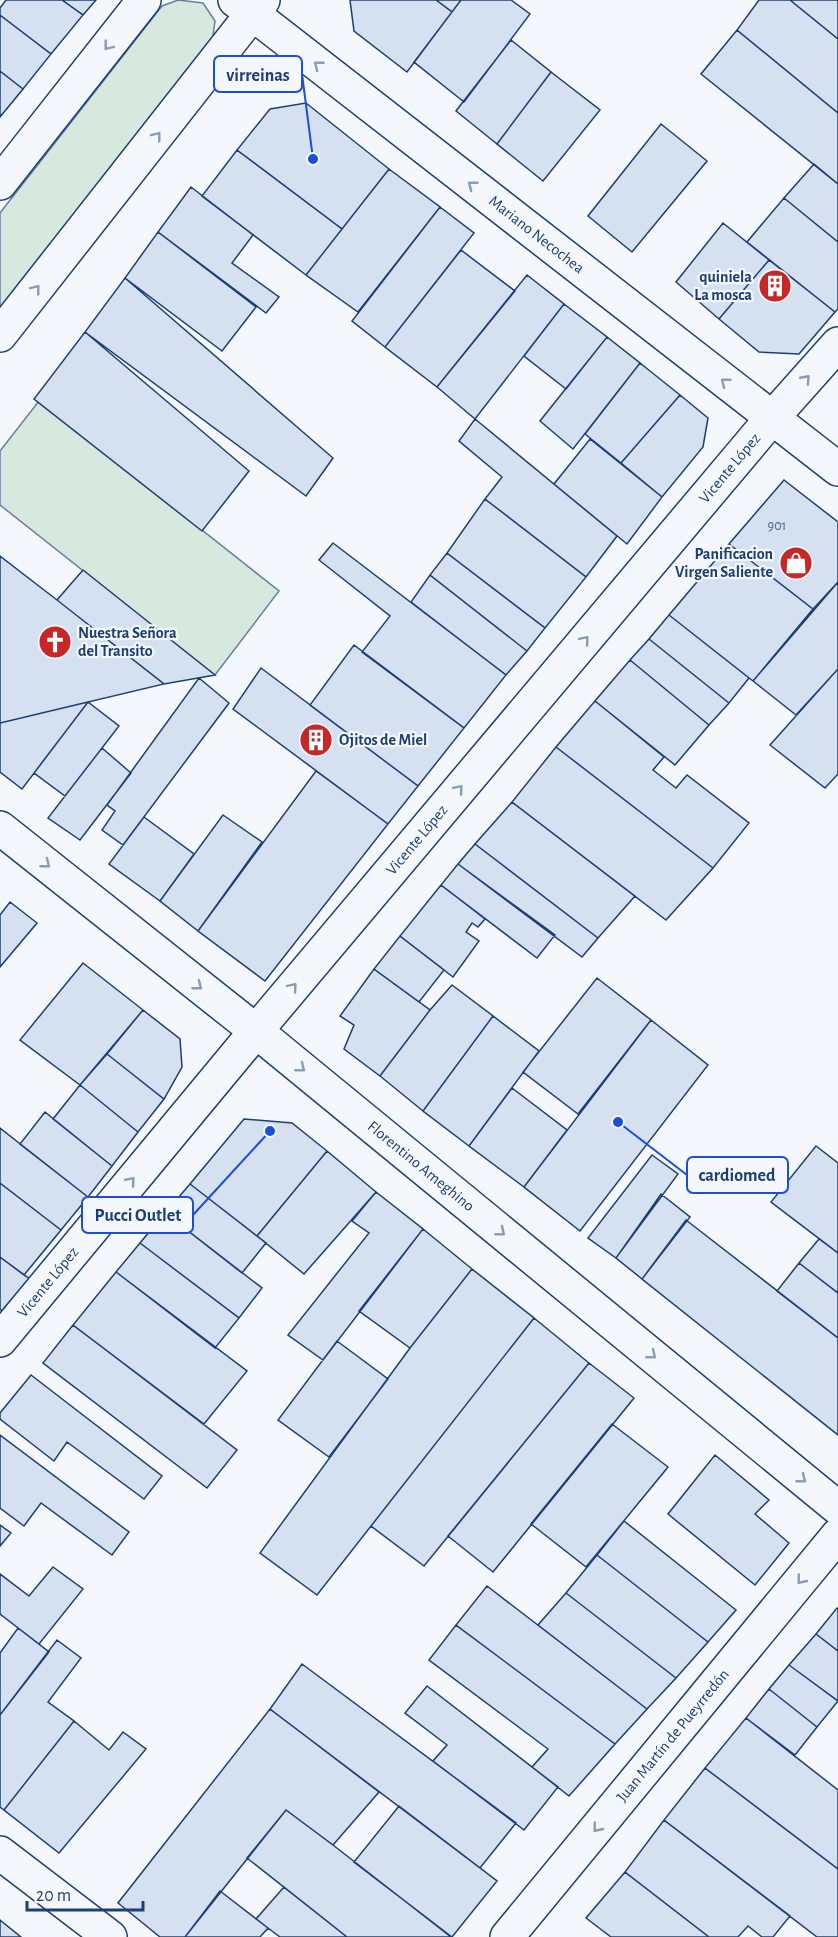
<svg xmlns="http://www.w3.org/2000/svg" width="838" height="1937" viewBox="0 0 838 1937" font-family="'Alegreya Sans',sans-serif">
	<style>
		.green { fill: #d7e8df; stroke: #687fa3; stroke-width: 1.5 }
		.building { fill: #d5e0f0; stroke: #1d3f73; stroke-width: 1.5 }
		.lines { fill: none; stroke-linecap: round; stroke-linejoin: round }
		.street-casing { stroke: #1d3f73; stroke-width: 36 }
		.primary-casing { stroke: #1d3f73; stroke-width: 36 }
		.street { stroke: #f4f7fb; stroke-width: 33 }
		.primary { stroke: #f4f7fb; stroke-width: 33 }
		.oneway { stroke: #889bb7 }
		.labels { text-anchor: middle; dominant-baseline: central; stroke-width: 4.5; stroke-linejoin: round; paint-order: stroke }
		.number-label { font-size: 14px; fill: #4b6792 }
		.street-label { font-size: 16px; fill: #1d3f73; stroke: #f4f7fb }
		.poi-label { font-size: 16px; font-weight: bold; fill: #1d3f73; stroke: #f4f7fb; text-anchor: end }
		.leader { fill: none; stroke: #1d4ed8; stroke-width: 2 }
		.callout-dot { fill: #1d4ed8; stroke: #f4f7fb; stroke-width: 2 }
		.callout { fill: #f4f7fb; stroke: #1d4ed8; stroke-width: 2 }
		.callout-label { font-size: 18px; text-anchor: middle; font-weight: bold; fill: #1d3f73 }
	</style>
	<rect width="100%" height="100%" fill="#f4f7fb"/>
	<path class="green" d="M178 0 203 3 215 21 212 43 0 315V213L162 6Z
		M39 401 279 591 215 675 0 505V451Z"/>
	<path class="building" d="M6 0H62L83 15 51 54 0 15V8Z
		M62 0H96L83 15Z
		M350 0H436L452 12 407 72 354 31Z
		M436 0H461L452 12Z
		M461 0H511L530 14 464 102 414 62Z
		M759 0H790L838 39V113L737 30Z
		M790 0H838V39Z
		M0 15 51 54 23 89 0 71Z
		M737 30 838 113V184L701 74Z
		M511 40 551 72 497 144 456 111Z
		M0 71 23 89 0 117Z
		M551 72 600 110 543 181 497 144Z
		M306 103 389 169 342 229 237 150 270 109Z
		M661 124 707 161 632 252 588 216Z
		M237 150 342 229 306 275 202 196Z
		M814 164 838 184V242L784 198Z
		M389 169 440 207 358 312 306 275Z
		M191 187 253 235 232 263 279 297 266 313 158 232Z
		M784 198 838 242V309L835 312 747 242Z
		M440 207 474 233 385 347 352 321Z
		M723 223 769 260 719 319 676 282Z
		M158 232 256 307 222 351 125 278Z
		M461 250 515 291 437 387 385 347Z
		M769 260 835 312 799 354 759 352 719 319Z
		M527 275 564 304 475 419 437 387Z
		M125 278 333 458 306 496 85 332Z
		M564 304 607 337 566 389 524 356Z
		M85 332 249 471 202 531 34 399Z
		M607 337 640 363 573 449 540 421Z
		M640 363 680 395 621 463 585 434Z
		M680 395 708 418 703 447 662 497 621 463Z
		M475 419 617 536 586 577 485 499 502 477 459 441Z
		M590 439 662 497 627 544 554 484Z
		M784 480 838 522V582L813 609 729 544Z
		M485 499 586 577 545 628 447 553Z
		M333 543 506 675 464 728 362 652 390 616 319 560Z
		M729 544 813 609 753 681 669 615Z
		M447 553 545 628 527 651 430 575Z
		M0 556 57 600 164 684 0 723Z
		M83 570 215 675 164 684 57 600Z
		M430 575 527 651 506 675 411 602Z
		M838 582V669L796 715 753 681Z
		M669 615 749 678 729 703 649 639Z
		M649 639 729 703 709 725 630 660Z
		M354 645 464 728 418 786 310 705Z
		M630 660 709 725 675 765 595 701Z
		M261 668 418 786 388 824 233 709Z
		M838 669V774L825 788 770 745Z
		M199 678 229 703 123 845 102 830 115 811 107 805Z
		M595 701 664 757 653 770 676 788 687 775 749 823 713 868 556 747Z
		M88 702 22 789 0 772V723Z
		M88 702 119 726 65 796 34 773Z
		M556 747 713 868 666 920 512 802Z
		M102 748 131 773 80 840 48 818Z
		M316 771 388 824 265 981 198 931Z
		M512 802 635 896 598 938 475 844Z
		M223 815 262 842 198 931 160 901Z
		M144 817 194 854 160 901 109 864Z
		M475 844 598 938 582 957 458 864Z
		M458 864 555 935 537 958 441 885Z
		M441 885 485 919 478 927 472 923 466 932 479 941 453 977 400 936Z
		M10 902 37 923 0 967V915Z
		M400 936 444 970 419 1002 374 969Z
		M83 963 143 1010 80 1085 20 1040Z
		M374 969 430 1010 380 1076 344 1049 354 1025 340 1016Z
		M597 978 651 1020 578 1114 523 1072Z
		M452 985 493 1016 423 1111 380 1076 430 1010Z
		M143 1010 180 1039 182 1067 164 1099 107 1054Z
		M493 1016 539 1051 469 1146 423 1111Z
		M651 1020 708 1065 580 1231 524 1187Z
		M107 1054 164 1099 138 1132 80 1085Z
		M80 1085 138 1132 112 1166 53 1119Z
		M512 1088 567 1130 524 1187 469 1146Z
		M45 1112 112 1166 88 1197 20 1144Z
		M244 1119 292 1123 327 1151 257 1236 190 1184Z
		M0 1128 88 1197 61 1230 0 1183Z
		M816 1146 838 1163V1253L771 1202Z
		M327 1151 376 1192 304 1274 257 1236Z
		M652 1155 678 1174 616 1258 588 1238Z
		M0 1183 61 1230 24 1275 0 1257Z
		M190 1184 266 1243 242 1273 165 1213Z
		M376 1192 423 1229 323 1360 288 1335 369 1233 352 1221Z
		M661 1194 690 1217 642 1279 616 1258Z
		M165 1213 262 1288 239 1318 140 1243Z
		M686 1220 838 1338V1435L642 1279Z
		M423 1229 472 1269 410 1348 359 1311Z
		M819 1239 838 1253V1293L799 1263Z
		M140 1243 239 1318 215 1348 116 1272Z
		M0 1257 38 1285 12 1318 0 1309Z
		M799 1263 838 1293V1338L777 1291Z
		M472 1269 534 1318 317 1595 260 1553 410 1348Z
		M116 1272 247 1371 204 1424 73 1325Z
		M534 1318 589 1363 424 1566 371 1526Z
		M73 1325 237 1450 207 1488 43 1363Z
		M337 1341 388 1379 329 1457 278 1420Z
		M589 1363 634 1398 493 1572 448 1536Z
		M31 1375 162 1476 144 1499 67 1442 54 1461 0 1419V1413Z
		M612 1424 668 1467 586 1567 531 1524Z
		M0 1435 129 1532 112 1555 41 1503 24 1526 0 1508Z
		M715 1455 769 1500 755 1514 789 1543 755 1585 668 1514Z
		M624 1521 736 1610 708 1642 597 1555Z
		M0 1525 11 1533 0 1546Z
		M597 1555 708 1642 676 1678 566 1593Z
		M53 1567 83 1589 39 1644 0 1614V1574L29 1596Z
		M487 1586 647 1709 615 1744 456 1625Z
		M566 1593 676 1678 647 1709 538 1625Z
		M837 1608 838 1609V1651L816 1634Z
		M456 1625 615 1744 569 1796 532 1767 548 1749 429 1660Z
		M18 1628 49 1652 0 1715V1653Z
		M816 1634 838 1651V1701L789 1665Z
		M57 1640 81 1658 48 1702 74 1721 4 1810 0 1807V1715Z
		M302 1664 516 1823 480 1868 270 1709Z
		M789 1665 838 1701 817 1727 769 1689Z
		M427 1686 558 1787 524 1830 433 1761 447 1745 405 1713Z
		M769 1689 817 1727 795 1755 746 1718Z
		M270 1709 379 1792 333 1845 286 1810 185 1937H160L118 1903Z
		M746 1718 838 1790V1869L705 1768Z
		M74 1721 109 1750 123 1732 146 1749 59 1853 4 1810Z
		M705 1768 838 1869V1937H817L664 1820Z
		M399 1806 497 1881 452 1937 354 1862Z
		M286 1810 333 1845 451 1937H347L247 1858Z
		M664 1820 790 1916 773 1937H762L748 1926 738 1937H709L625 1872Z
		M625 1872 709 1937H611L586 1918Z
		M284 1887 347 1937H280L256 1919Z
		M220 1891 268 1928 260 1937H185Z
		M0 1920 21 1937H0Z"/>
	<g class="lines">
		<defs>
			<g id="street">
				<path id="s1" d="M235 0 838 469"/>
				<path id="s2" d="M0 828 256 1031 838 1508"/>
				<path id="s3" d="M0 1340 256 1031 772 418 838 344"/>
				<path d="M0 1853 110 1937"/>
				<path id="s4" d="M507 1937 838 1535"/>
			</g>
			<path id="primary" d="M0 183 144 0
				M0 335 263 0"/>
		</defs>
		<use href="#street" class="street-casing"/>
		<use href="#primary" class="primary-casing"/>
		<use href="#street" class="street"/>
		<use href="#primary" class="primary"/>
	</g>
	<defs><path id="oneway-chevron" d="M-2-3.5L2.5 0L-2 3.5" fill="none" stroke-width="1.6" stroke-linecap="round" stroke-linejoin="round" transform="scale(1.5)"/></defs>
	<g class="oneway">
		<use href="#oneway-chevron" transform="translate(108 46) rotate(128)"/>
		<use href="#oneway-chevron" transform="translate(318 65) rotate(-142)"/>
		<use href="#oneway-chevron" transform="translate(157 136) rotate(-52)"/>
		<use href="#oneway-chevron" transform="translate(472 185) rotate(-142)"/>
		<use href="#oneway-chevron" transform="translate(36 289) rotate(-52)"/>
		<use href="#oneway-chevron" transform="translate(806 379) rotate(-48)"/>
		<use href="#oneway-chevron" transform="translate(725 382) rotate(-142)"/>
		<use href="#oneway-chevron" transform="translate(585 640) rotate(-50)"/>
		<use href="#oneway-chevron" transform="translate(459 789) rotate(-50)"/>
		<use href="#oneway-chevron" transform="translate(46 864) rotate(38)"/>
		<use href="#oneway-chevron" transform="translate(198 986) rotate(38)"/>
		<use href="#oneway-chevron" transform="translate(293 987) rotate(-50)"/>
		<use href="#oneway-chevron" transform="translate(301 1068) rotate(39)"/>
		<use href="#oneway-chevron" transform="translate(131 1181) rotate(-50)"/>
		<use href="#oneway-chevron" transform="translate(501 1232) rotate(39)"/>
		<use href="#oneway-chevron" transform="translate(652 1355) rotate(39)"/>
		<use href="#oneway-chevron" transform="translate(802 1479) rotate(39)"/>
		<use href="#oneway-chevron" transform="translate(801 1580) rotate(129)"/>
		<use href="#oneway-chevron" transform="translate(597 1828) rotate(129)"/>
	</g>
	<defs>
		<symbol id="building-disc" viewBox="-11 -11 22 22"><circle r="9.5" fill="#c62828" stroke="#f4f7fb"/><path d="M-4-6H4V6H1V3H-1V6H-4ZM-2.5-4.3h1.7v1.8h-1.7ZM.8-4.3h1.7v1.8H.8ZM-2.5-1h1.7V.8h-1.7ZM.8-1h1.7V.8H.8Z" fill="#fff"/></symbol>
		<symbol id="shop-disc" viewBox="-11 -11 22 22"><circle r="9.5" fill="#c62828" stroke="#f4f7fb"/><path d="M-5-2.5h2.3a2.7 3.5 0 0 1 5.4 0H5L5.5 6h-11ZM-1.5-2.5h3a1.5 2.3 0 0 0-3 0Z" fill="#fff"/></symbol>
		<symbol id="church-disc" viewBox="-11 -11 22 22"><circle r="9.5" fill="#c62828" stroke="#f4f7fb"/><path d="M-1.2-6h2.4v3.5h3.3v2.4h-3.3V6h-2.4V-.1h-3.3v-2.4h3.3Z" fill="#fff"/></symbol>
	</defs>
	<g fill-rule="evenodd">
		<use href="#building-disc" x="756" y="267" width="38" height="38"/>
		<use href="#shop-disc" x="777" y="544" width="38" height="38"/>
		<use href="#church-disc" x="36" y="623" width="38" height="38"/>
		<use href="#building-disc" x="297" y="721" width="38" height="38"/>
	</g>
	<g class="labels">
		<g class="number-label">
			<text x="777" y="526">901</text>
		</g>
		<g class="street-label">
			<text stroke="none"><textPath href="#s1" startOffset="382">Mariano Necochea</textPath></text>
			<text stroke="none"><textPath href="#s3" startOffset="1137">Vicente López</textPath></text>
			<text stroke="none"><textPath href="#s3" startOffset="651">Vicente López</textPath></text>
			<text stroke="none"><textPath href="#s2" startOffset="540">Florentino Ameghino</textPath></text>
			<text stroke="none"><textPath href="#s3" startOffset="75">Vicente López</textPath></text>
			<text stroke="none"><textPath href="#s4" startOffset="261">Juan Martín de Pueyrredón</textPath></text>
		</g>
		<g class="poi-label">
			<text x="752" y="277">quiniela<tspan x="752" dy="18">La mosca</tspan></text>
			<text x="773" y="554">Panificacion<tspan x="773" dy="18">Virgen Saliente</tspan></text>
			<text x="78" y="633" text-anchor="start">Nuestra Señora<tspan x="78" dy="18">del Transito</tspan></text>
			<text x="339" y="740" text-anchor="start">Ojitos de Miel</text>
		</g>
	</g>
	<path class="leader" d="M313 159L302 74M618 1122L687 1175M270 1131L193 1215"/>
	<g class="callout-dot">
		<circle cx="313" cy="159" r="6"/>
		<circle cx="618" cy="1122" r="6"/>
		<circle cx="270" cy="1131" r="6"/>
	</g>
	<g class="callout">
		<rect x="214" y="56" width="88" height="36" rx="6"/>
		<rect x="687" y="1157" width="101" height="36" rx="6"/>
		<rect x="82" y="1197" width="111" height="36" rx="6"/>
	</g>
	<g class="callout-label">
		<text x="258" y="81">virreinas</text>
		<text x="737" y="1181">cardiomed</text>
		<text x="138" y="1221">Pucci Outlet</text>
	</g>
	<path d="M27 1901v9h116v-9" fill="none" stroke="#1d3f73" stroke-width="3"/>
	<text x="36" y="1901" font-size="18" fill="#1d3f73" stroke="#f4f7fb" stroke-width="4.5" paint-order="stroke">20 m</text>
</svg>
